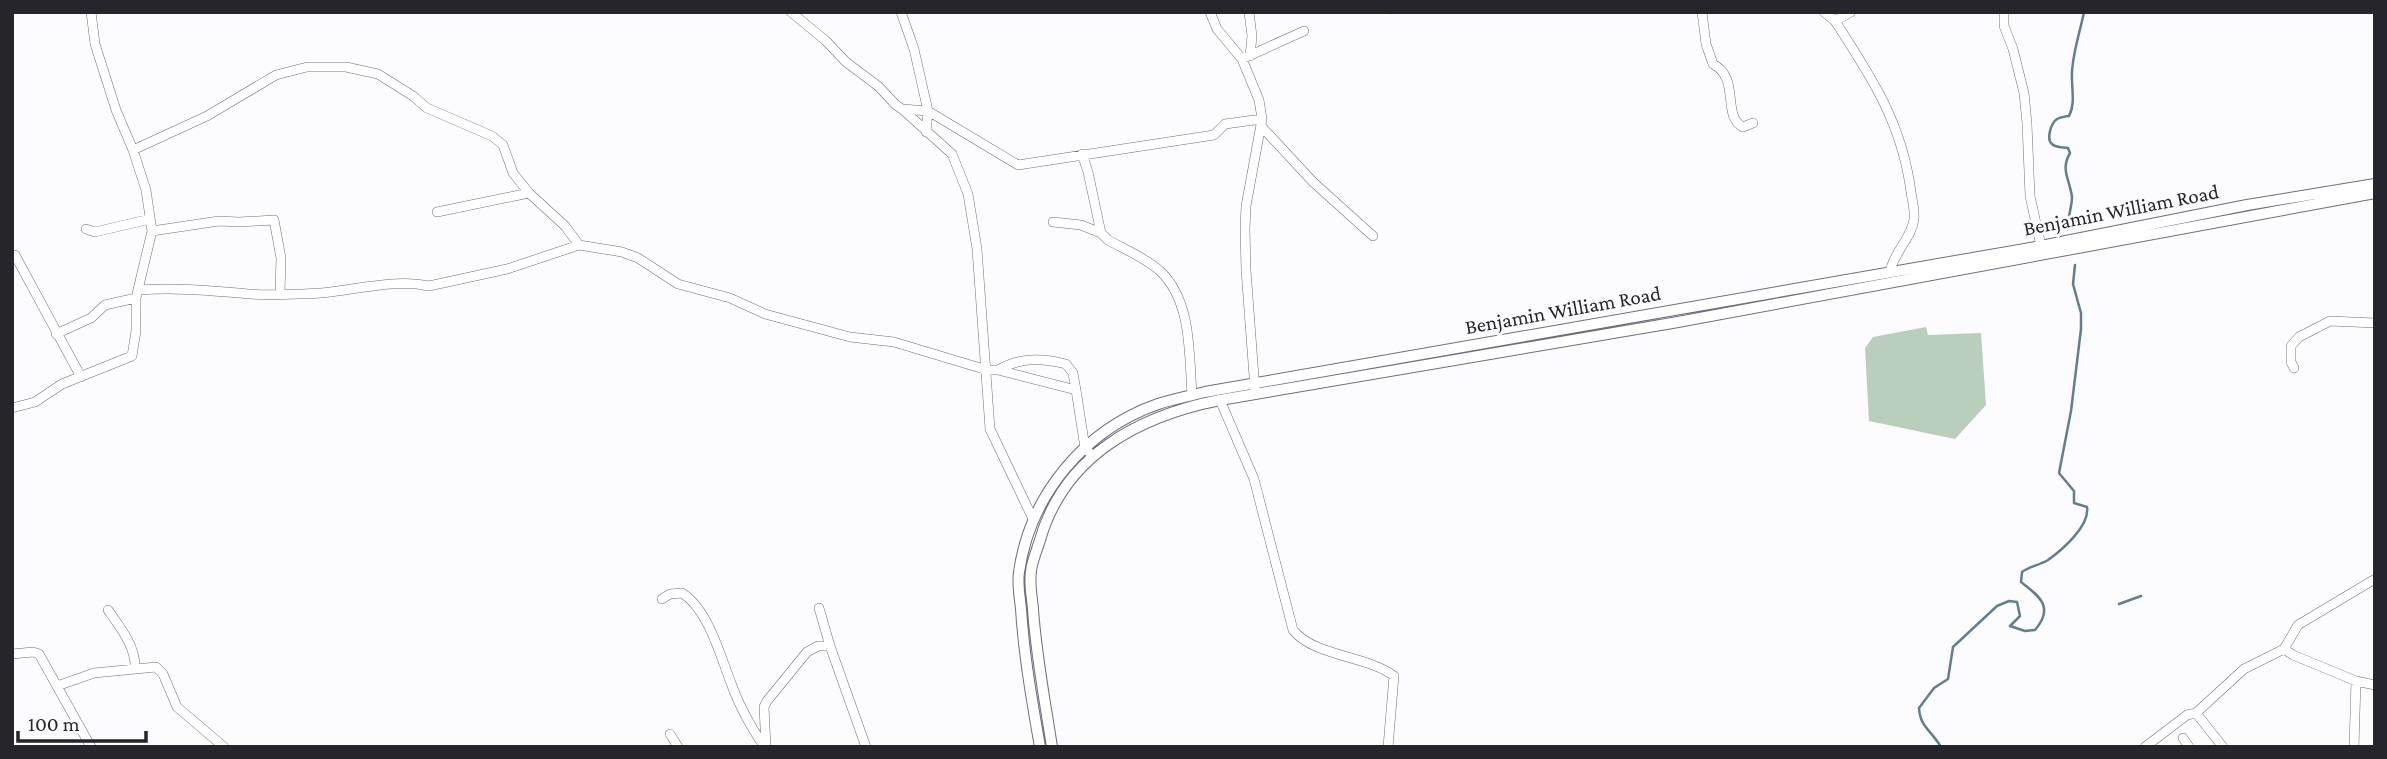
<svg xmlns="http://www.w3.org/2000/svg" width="2387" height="759" viewBox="0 0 2387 759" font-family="'Crimson Pro',serif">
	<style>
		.green { fill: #bacebc }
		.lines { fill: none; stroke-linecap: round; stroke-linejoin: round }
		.stream { stroke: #637f8a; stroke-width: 2.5 }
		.minor-casing { stroke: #716d7c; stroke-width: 10 }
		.major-casing { stroke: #716d7c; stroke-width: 12 }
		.minor { stroke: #fff; stroke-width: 9 }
		.major { stroke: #fff; stroke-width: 10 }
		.labels { text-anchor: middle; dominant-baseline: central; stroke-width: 6; stroke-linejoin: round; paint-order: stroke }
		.street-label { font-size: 21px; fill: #26252b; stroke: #fcfbfe }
	</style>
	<rect width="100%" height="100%" fill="#fcfbfe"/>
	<path class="green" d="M1926 327 1928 335 1981 333 1986 405 1955 439 1869 421 1865 348 1873 337Z"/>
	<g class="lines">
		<path class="stream" d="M1390 13V12
			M2068 226C2068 216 2072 207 2072 197 2070 180 2060 170 2070 153L2068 148C2063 147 2056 148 2052 144 2046 139 2051 123 2057 119 2058 118 2067 116 2069 116 2076 103 2071 87 2072 72 2073 52 2080 32 2084 12
			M2119 604 2141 596
			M1941 747C1931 730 1920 727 1919 708L1934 688 1948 679 1953 647 1997 606 2009 601 2017 602 2020 616 2010 626 2025 631 2035 630C2055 607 2039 596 2021 582L2022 572C2030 566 2040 565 2048 560 2062 550 2090 526 2087 507L2074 503V491L2059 473 2071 411 2081 329V313L2073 284 2075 265"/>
		<defs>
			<path id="minor" d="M791 12 826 41 846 62 878 86 896 105 902 109 928 111 926 132
				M901 12 914 49 928 111 1018 165 1214 135 1225 124 1262 119
				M1210 12 1217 29 1242 59 1259 100 1262 119 1246 206 1245 229 1246 270 1255 390
				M1249 12 1252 36 1250 56
				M1702 12 1706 44 1713 64C1741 79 1721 115 1743 127L1753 123
				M1824 12 1835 21C1872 78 1902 123 1911 192 1912 200 1915 210 1914 219 1912 238 1893 253 1890 272
				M2004 12V26L2013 49 2024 93 2027 124 2030 196 2041 246
				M1835 21 1851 12
				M1242 59 1304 31
				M902 109 952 154 968 194 977 249 990 429 1033 519
				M1261 126 1313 182 1373 236
				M133 150 207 116 276 75 307 67H346L378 74 413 96 427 108 492 136 503 145 513 173 529 193 565 226 579 245
				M1082 154 1088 172 1101 233 1108 240C1124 249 1146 258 1160 271 1192 301 1189 354 1192 395
				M437 212 529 193
				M1053 222 1081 225 1101 233
				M86 229 95 232 150 219
				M152 231 219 221 239 222 274 220 281 258 280 293
				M15 255 81 377
				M139 290C176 287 214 291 251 294 267 296 284 294 300 294 342 295 387 277 429 286L507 269 579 245 622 252 638 258 678 284 730 298 765 314 850 337 894 342 987 370H998L1076 390 1085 448 1089 452
				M56 334 91 318 105 305 136 298
				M2294 368 2291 362V346L2299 337 2330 321 2375 323
				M998 370C1020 357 1042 358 1066 364L1073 373 1076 390
				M1220 400 1254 479 1293 630C1315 657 1366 655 1394 676L1388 747
				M12 408 35 402 62 384 132 356 136 331V298L152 231 146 190 133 150 116 110 95 44 91 12
				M662 599 670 594 682 593C708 609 720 655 731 683 738 703 752 730 765 747
				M819 608 830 646 866 747
				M108 610C120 627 136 647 135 668
				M2284 649 2293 655 2356 681 2375 685
				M12 654 33 652 39 654 91 747
				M57 686 94 673 156 667 163 674 177 707 224 747
				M2196 713 2223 747
				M670 734 678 747
				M2183 738 2189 747
				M766 747 764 707 767 701 807 652 818 646H830
				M2145 747 2187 715 2196 713 2244 669 2284 649 2298 625 2375 579
				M2354 747 2356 681"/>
			<path id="major" d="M1040 747C1032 701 1024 656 1021 609 1020 598 1017 584 1019 572 1030 495 1084 430 1158 404 1173 399 1189 396 1205 392L2041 246 2247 205 2375 184
				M1052 747C1045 701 1036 655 1033 609 1032 597 1029 583 1031 571 1032 561 1037 550 1040 540 1064 456 1138 416 1220 400L1678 322 2375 193"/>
		</defs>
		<use href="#minor" class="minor-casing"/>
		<use href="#major" class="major-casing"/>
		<use href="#minor" class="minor"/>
		<use href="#major" class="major"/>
	</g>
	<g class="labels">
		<g class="street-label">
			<text transform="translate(2121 210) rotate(-11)">Benjamin William Road</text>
			<text transform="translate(1563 310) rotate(-10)">Benjamin William Road</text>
		</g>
	</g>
	<rect width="2387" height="759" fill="none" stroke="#26252b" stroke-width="28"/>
	<path d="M18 731v10h128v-10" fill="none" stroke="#26252b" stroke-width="3.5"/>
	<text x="28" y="731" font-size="21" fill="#26252b" stroke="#fcfbfe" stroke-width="5" paint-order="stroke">100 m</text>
</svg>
